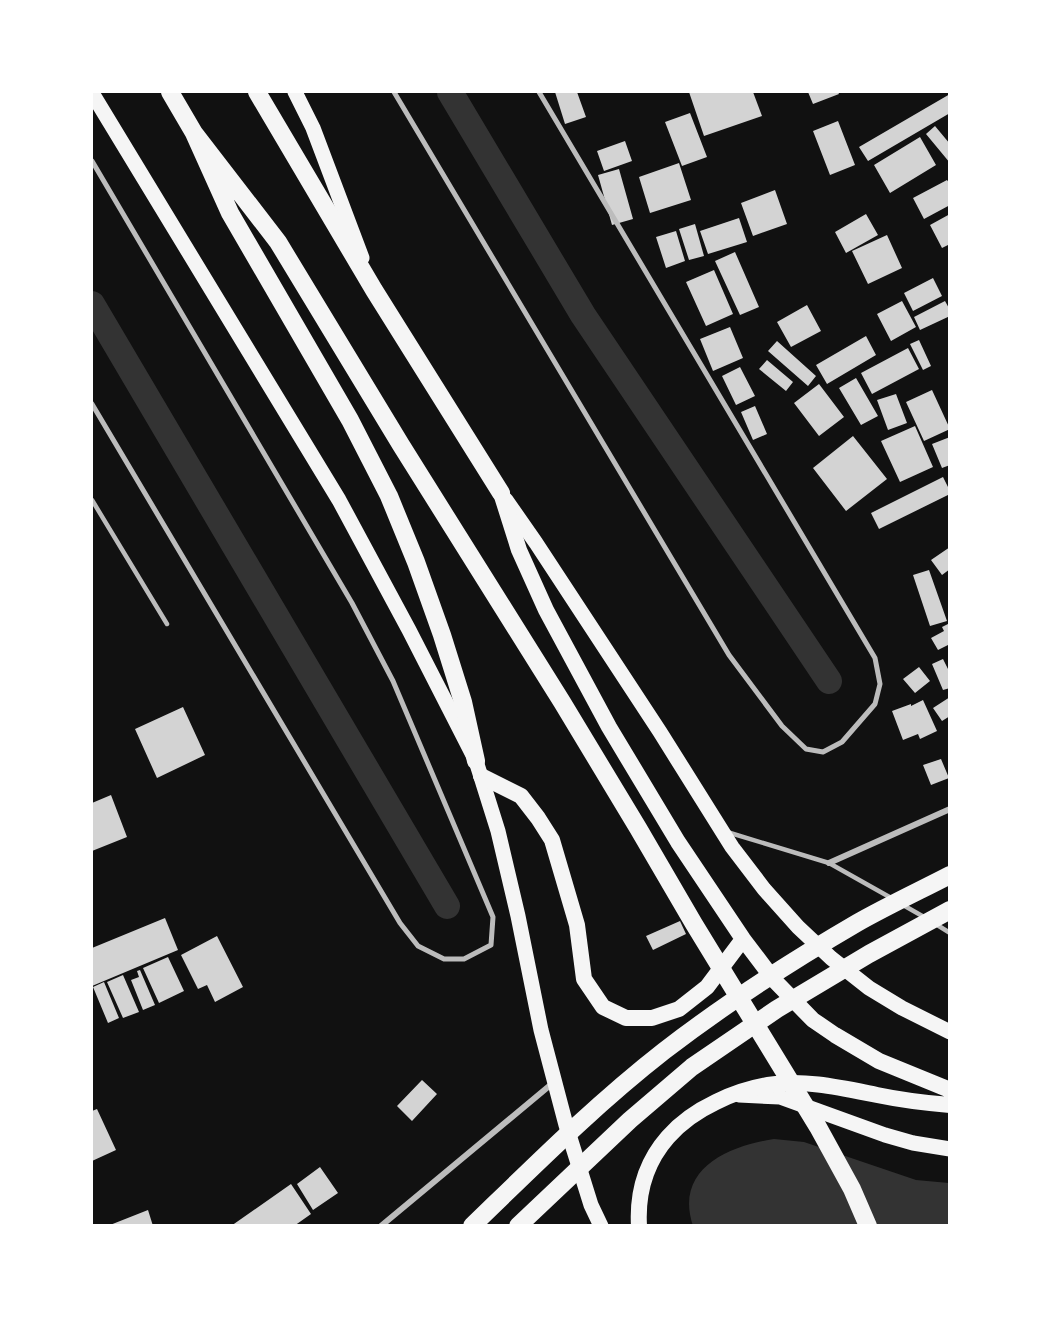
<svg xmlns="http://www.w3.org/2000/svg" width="1041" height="1317" viewBox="0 0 1041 1317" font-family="Signika,sans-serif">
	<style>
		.water { fill: #333 }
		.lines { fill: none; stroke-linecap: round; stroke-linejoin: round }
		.canal { stroke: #333; stroke-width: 26 }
		.building { fill: #d3d3d3 }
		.service { stroke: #bcbcbc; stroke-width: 4.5 }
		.pedestrian { stroke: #bcbcbc; stroke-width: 5 }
		.minor { stroke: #bcbcbc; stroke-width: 6 }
		.primary { stroke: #f5f5f5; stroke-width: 15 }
		.trunk { stroke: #f5f5f5; stroke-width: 16 }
		.motorway { stroke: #f5f5f5; stroke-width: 18 }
	</style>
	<rect width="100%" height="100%" fill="#111"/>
	<path class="water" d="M774 1139 804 1142 916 1180 949 1183V1225L693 1226C674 1169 728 1146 774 1139Z"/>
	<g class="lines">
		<path class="canal" d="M450 92 583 315 829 681
			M92 304 447 906"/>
	</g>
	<path class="building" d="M555 92H577L586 117 565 124Z
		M689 92H753L762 116 704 136Z
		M808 92H838L839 94 813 104Z
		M950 94V113L868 161 859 147Z
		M690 113 707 157 682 166 665 122Z
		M838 121 855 165 830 175 813 131Z
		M935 126 950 144V163L926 134Z
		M920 137 936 165 890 193 874 165Z
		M625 141 632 161 604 171 597 151Z
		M679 163 691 200 650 213 639 177Z
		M619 169 633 219 612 225 598 175Z
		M947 180 950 184V205L924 219 913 198Z
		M775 190 787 224 753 236 741 203Z
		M866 214 878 235 846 253 835 232Z
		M950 214V244L942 248 930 225Z
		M739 218 747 242 708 254 700 231Z
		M695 224 704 256 689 260 679 229Z
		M676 231 685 261 666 268 656 237Z
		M887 235 902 268 868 284 852 251Z
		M735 252 759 307 740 315 715 261Z
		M714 270 733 314 706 326 686 282Z
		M933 278 942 296 913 311 904 293Z
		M902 301 916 327 891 341 877 314Z
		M945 301 950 310V316L920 330 914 317Z
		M807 305 821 331 791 347 777 322Z
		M730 327 743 358 713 371 700 339Z
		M866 336 876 355 827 384 816 365Z
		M919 340 931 366 923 370 910 344Z
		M777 341 816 376 808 386 768 351Z
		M908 348 919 369 872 394 861 373Z
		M767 360 793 382 786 391 759 369Z
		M740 367 755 396 736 405 722 376Z
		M856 378 878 416 861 425 839 388Z
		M819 384 844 417 819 436 794 403Z
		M932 390 950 429 924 441 906 402Z
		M896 394 907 423 888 430 877 400Z
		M755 406 767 434 753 440 741 412Z
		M915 426 933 467 900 482 881 441Z
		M853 436 887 479 846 511 813 468Z
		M950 437V465L942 468 932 444Z
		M943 477 950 491V494L879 529 871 513Z
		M950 547V569L942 575 931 560Z
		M929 570 947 621 930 626 913 575Z
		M950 623V644L938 650 931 638 944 631 942 627Z
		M943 659 950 673V688L943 690 932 664Z
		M919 667 930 681 915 693 903 679Z
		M950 697V716L942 721 933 708Z
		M923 700 937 731 920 739 918 734 903 740 892 711 911 704V706Z
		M183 707 205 755 157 778 135 729Z
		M941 759 949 778 931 785 923 765Z
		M111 795 127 837 92 851V803Z
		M165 918 178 950 92 986V948Z
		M680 921 686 934 653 950 646 936Z
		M217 936 243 987 215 1002 207 985 198 989 181 955Z
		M168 957 184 991 159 1003 143 968Z
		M140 970 155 1005 143 1010 131 980 139 977 137 971Z
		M123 975 139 1012 123 1018 107 982Z
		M104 982 119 1018 108 1023 93 987Z
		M422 1080 437 1094 412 1121 397 1106Z
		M97 1109 116 1150 92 1161V1111Z
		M320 1167 338 1193 313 1210 297 1184Z
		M291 1184 311 1214 294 1226H231Z
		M148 1210 153 1226H110V1225Z"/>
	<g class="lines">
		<path class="service" d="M92 500 167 624
			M727 832 829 863 893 899
			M903 905 924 917
			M934 923 950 933"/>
		<path class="pedestrian" d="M394 92 729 655 782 726 806 749 823 752 842 742 875 704 880 684 875 658 539 92
			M92 161 352 603 393 681 493 917 491 945 464 959H444L418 946 400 923 92 404"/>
		<path class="minor" d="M829 863 950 809
			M381 1226 554 1082"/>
		<path class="primary" d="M295 92 313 128 362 258
			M92 93 339 500 409 630 476 761 498 831 518 916 541 1030 566 1125 591 1205 601 1226
			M506 500 536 543 660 732 732 847 764 889 798 927 831 958 869 988 902 1008 950 1032
			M739 1095 780 1097 885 1135 913 1143 950 1149"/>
		<path class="trunk" d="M501 493 519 550 546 610 609 727 678 842 743 939 774 980 813 1020 835 1035 879 1061 950 1090
			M481 776 521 796 538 818 552 840 577 925 584 979 603 1007 626 1018H652L679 1009 707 987 743 939
			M639 1226C637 1192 646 1162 668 1137 682 1121 697 1111 716 1102 732 1094 750 1088 768 1085 804 1079 842 1088 877 1095 901 1100 925 1103 950 1105"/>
		<path class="motorway" d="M170 92 194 133 230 213 350 420 389 496 416 562 442 635 463 702 476 761
			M257 92 374 290 501 493
			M194 133 278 242 401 445 562 702 638 828 694 924 818 1127 852 1189 868 1226
			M472 1226C534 1166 596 1104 664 1051 725 1004 790 962 857 923 887 906 919 891 950 875
			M518 1226 630 1120 692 1067 777 1009 869 954 950 910"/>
	</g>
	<rect width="1041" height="1317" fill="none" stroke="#ffffff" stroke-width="186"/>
</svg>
